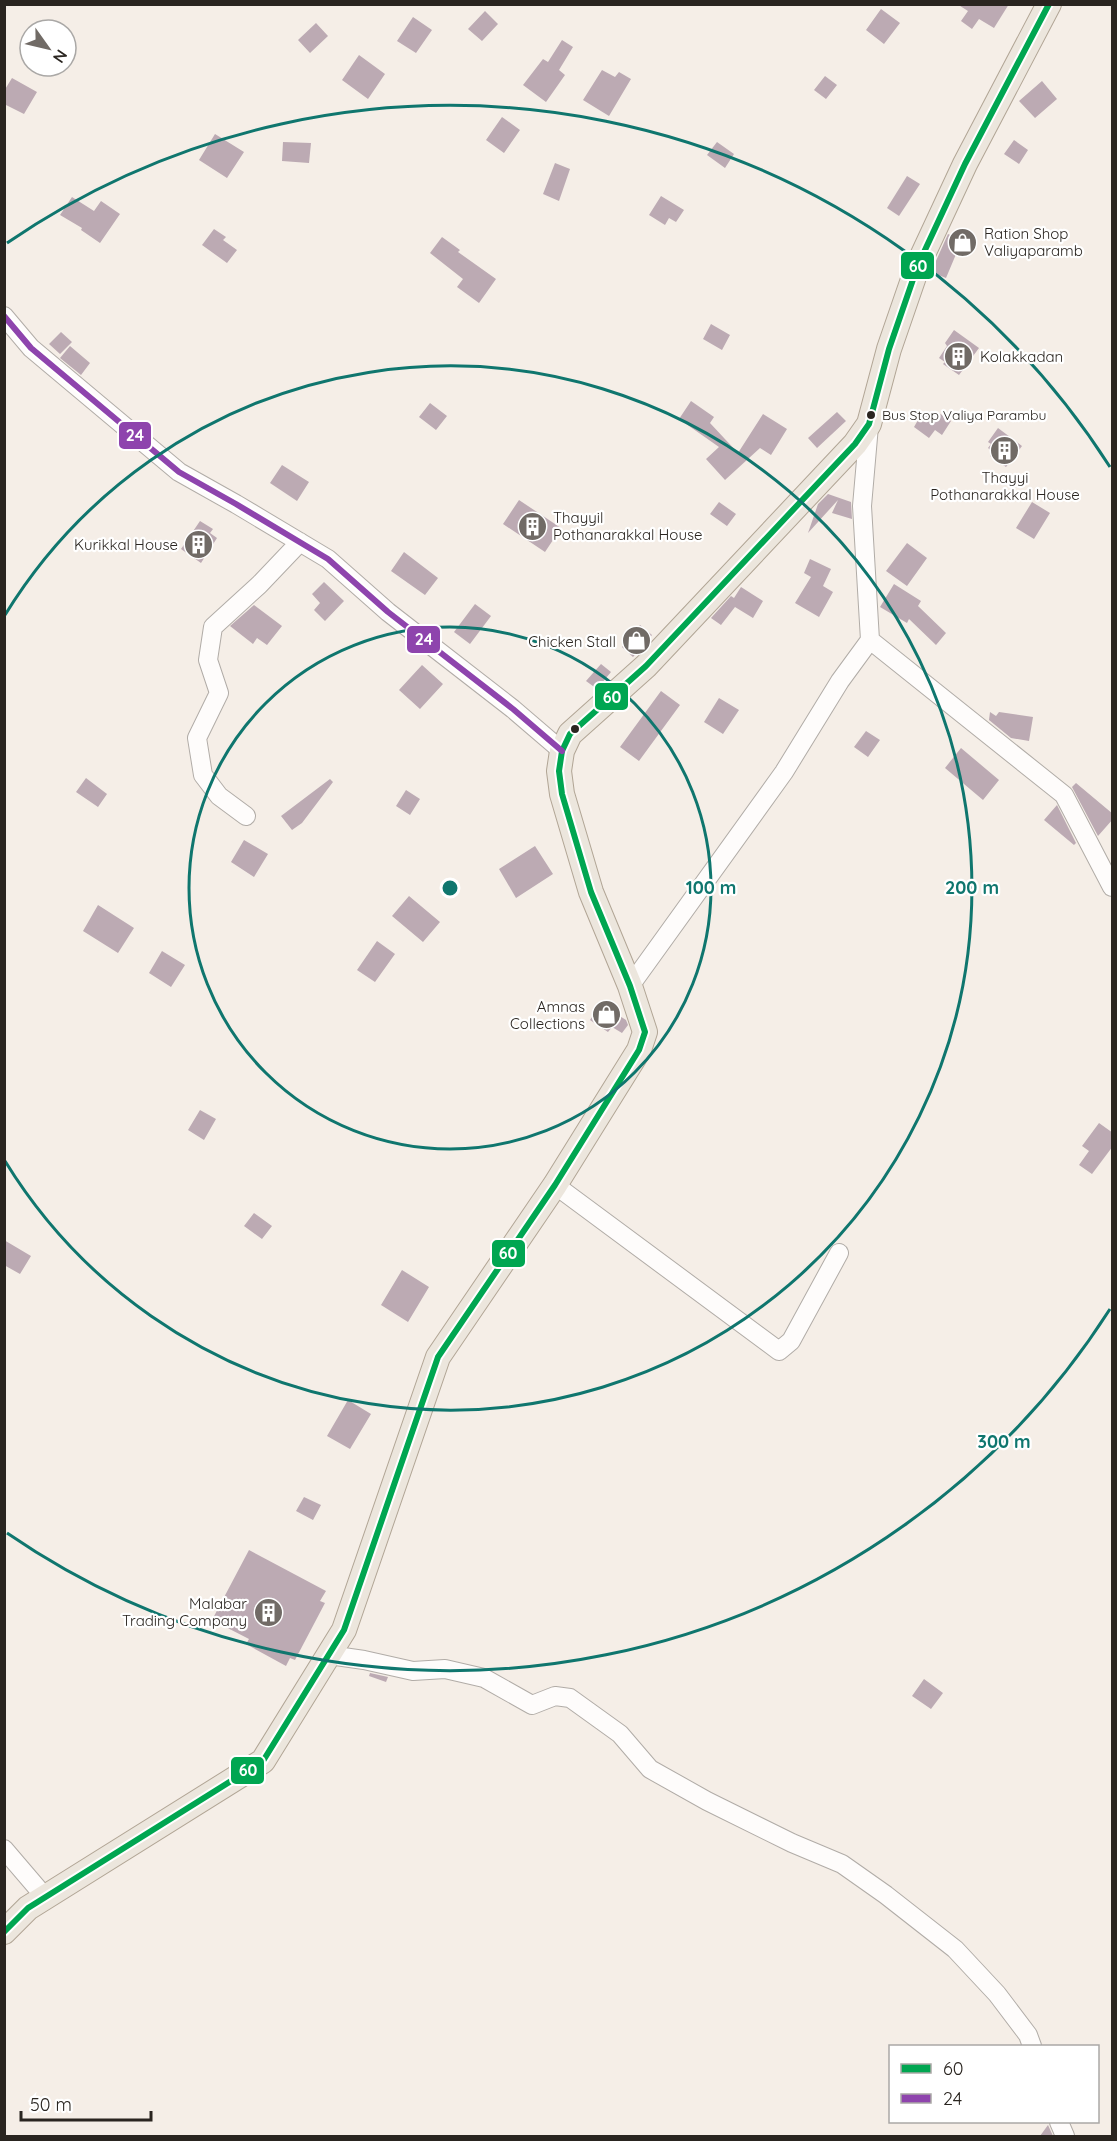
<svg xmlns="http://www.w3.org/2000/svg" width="1117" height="2141" viewBox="0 0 1117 2141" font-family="Quicksand,sans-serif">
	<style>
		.building { fill: #bcaab3 }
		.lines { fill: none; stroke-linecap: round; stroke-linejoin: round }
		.minor-casing { stroke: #b1aca7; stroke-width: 20 }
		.major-casing { stroke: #b1a595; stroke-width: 26 }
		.minor { stroke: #fefcfb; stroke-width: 18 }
		.major { stroke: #ece6dd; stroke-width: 24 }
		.bus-1-casing { stroke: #fff; stroke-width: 10 }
		.bus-2-casing { stroke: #fff; stroke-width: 10 }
		.bus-1 { stroke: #00a651; stroke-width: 6 }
		.bus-2 { stroke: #8e44ad; stroke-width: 6 }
		.ring { fill: none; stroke: #0f766e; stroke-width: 3 }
		.bus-dot { fill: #2a2520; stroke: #fff; stroke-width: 2 }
		.labels { text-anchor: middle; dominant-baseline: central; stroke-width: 4.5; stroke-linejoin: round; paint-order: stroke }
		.bus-label { font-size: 14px; fill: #2a2520; stroke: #fff; text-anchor: start }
		.poi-label { font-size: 15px; fill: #2a2520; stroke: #fff; text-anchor: end }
		.centre { fill: #0f766e; stroke: #fff; stroke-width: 3 }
		.ring-label { font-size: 18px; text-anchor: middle; font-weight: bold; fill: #0f766e; stroke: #fff; stroke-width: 4.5; stroke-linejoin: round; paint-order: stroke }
		.line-badge { stroke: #fff; stroke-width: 2 }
		.badge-label { font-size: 16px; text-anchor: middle; font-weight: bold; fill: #fff }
	</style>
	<rect width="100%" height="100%" fill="#f5eee7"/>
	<path class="building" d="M957 4H1009L994 28 979 19 972 29 961 21 968 11Z
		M881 9 900 23 884 44 866 30Z
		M485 11 498 24 482 41 468 29Z
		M413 17 432 30 416 53 397 41Z
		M316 23 328 36 310 53 298 40Z
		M562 40 573 47 559 70 565 75 546 102 523 85 543 59 548 62Z
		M359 55 385 74 368 99 342 80Z
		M602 70 615 77 619 72 631 79 609 116 583 100Z
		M825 76 837 85 826 99 814 90Z
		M12 78 37 92 24 114 4 104V91Z
		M1042 81 1057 99 1035 118 1019 101Z
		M502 117 520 130 504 153 486 140Z
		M215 134 244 152 227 178 199 160Z
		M1014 140 1028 150 1019 164 1004 154Z
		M283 142 311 143 309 163 282 161Z
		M717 142 734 154 725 168 707 155Z
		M555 163 570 169 559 201 543 194Z
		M907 176 920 184 899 216 887 208Z
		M661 196 684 210 676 222 669 218 665 225 649 215Z
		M72 197 94 211 101 201 120 214 100 243 81 230 82 228 60 215Z
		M214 229 226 237 223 240 237 250 227 263 202 245Z
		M948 234 962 240 946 278 931 272Z
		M442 237 460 250 458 252 496 279 479 303 457 287 463 279 430 253Z
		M711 324 730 335 722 350 703 339Z
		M954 330 979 348 959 375 943 364 945 362 939 358 947 346 945 343Z
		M61 332 72 342 60 354 49 344Z
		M70 346 90 363 81 375 60 358Z
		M691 401 714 417 710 423 738 453 763 414 787 429 771 455 760 448 725 480 706 459 719 447 679 419Z
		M430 403 447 416 436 430 419 417Z
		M837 412 846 421 817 448 808 438Z
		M922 413 934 421 939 413 951 421 942 435 935 430 929 438 914 427Z
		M998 428 1022 446 1006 467 990 456 993 452 988 448 991 444 988 442Z
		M282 465 309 482 297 501 270 483Z
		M828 494 851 502 852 519 832 513 838 500 808 533 818 504Z
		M519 500 561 528 545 552 503 524Z
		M719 502 736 514 727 526 710 514Z
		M1032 502 1050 513 1034 539 1016 528Z
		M200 521 213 529 210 533 217 538 201 563 181 549Z
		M907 543 927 558 907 586 886 571Z
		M404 552 438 578 425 595 391 571Z
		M810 559 831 569 823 586 833 592 819 617 795 603 811 577 804 573Z
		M324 582 344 601 325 621 314 610 320 603 312 594Z
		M894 584 921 601 918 606 946 633 936 645 909 619 907 623 880 607Z
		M741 587 763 601 753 618 735 607 721 625 711 618 731 596 734 598Z
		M475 604 491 616 470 644 454 632Z
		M254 605 282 626 267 645 257 638 253 644 230 626Z
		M640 625 652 635 633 657 622 647Z
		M601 664 611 672 597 689 586 681Z
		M422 665 443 684 420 709 399 690Z
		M661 691 680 705 639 761 620 747Z
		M719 698 739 710 723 734 704 722Z
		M990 712 996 716 999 712 1033 717 1029 741 1011 738 989 720Z
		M866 731 880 740 868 757 854 747Z
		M961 748 999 780 983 800 945 768Z
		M86 778 107 794 98 807 76 792Z
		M330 779 333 782 302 823 292 830 281 816Z
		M1076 783 1113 814V819L1098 836 1072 787Z
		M406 790 420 799 410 815 396 806Z
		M1057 805 1076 843 1074 845 1044 820Z
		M244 840 268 854 254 877 231 862Z
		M535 846 553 874 516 898 499 869Z
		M409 896 440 922 423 942 392 916Z
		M98 905 134 928 118 953 83 931Z
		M377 941 395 954 375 982 357 970Z
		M162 951 185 965 171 987 149 973Z
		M601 1004 626 1020 628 1025 622 1033 612 1027 608 1032 590 1020Z
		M200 1110 216 1119 204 1140 188 1130Z
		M1099 1123 1113 1133V1146L1092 1174 1079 1165 1089 1151 1082 1146Z
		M254 1213 272 1226 262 1239 244 1226Z
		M4 1240 31 1256 20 1274 4 1265Z
		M402 1270 429 1287 408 1322 381 1305Z
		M348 1400 371 1414 350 1449 327 1436Z
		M304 1497 321 1505 313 1520 296 1511Z
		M249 1550 326 1591 320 1601 325 1603 295 1660 290 1658 286 1666 246 1644 249 1639 212 1620Z
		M370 1673 388 1677 386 1682 369 1676Z
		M924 1679 943 1693 931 1709 912 1696Z
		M1048 2125 1053 2136H1040Z"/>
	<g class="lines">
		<defs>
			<path id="minor" d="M4 316 31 348 179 472 236 504 328 559 388 612 513 709 562 751
				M869 426 862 506 870 640 1064 795 1112 887
				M246 816 219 796 203 775 197 738 219 693 208 660 213 627 259 585 300 542
				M630 986 784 772 840 681 870 640
				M555 1185 779 1351 791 1341 839 1253
				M329 1655 364 1660 413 1671 445 1669 484 1678 532 1705 555 1696 570 1698 620 1734 650 1769 707 1801 792 1843 842 1864 886 1895 955 1949 997 1994 1028 2035 1032 2046
				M4 1849 45 1897
				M1059 2122 1065 2136"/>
			<path id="major" d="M4 1932 28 1908 263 1761 344 1630 438 1357 555 1185 639 1050 645 1032 630 986 591 892 562 794 559 771 562 751 570 734 646 666 855 444 869 424 889 349 918 265 965 164 1049 4"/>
		</defs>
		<use href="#minor" class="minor-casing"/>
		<use href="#major" class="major-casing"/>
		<use href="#minor" class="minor"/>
		<use href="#major" class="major"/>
		<defs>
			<path id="bus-1" d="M4 1932 28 1908 263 1761 344 1630 438 1357 555 1185 639 1050 645 1032 630 986 591 892 562 794 559 771 562 751 570 734 646 666 855 444 869 424 889 349 918 265 965 164 1049 4"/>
			<path id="bus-2" d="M4 316 31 348 179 472 236 504 328 559 388 612 513 709 562 751"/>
		</defs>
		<use href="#bus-1" class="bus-1-casing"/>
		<use href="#bus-2" class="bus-2-casing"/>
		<use href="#bus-1" class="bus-1"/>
		<use href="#bus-2" class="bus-2"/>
	</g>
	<g class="ring">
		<circle cx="450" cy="888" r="261"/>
		<path d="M5 615A522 522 0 1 1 5 1161"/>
		<path d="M1110 1309A783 783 0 0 1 7 1533M7 243A783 783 0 0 1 1110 467"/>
	</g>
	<defs>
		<symbol id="shop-disc" viewBox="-11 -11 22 22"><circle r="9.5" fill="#716b66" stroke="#fff"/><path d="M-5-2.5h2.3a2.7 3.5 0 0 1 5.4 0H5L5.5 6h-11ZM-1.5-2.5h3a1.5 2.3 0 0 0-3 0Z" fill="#fff"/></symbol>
		<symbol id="building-disc" viewBox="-11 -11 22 22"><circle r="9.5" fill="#716b66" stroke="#fff"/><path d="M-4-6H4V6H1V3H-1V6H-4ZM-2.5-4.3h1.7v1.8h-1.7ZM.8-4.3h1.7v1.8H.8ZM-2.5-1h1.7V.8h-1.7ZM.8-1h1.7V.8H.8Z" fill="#fff"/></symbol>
	</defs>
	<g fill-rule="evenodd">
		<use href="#shop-disc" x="946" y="226" width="33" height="33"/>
		<use href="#building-disc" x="942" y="340" width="33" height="33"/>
		<use href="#building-disc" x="988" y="434" width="33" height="33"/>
		<use href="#building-disc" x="516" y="510" width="33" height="33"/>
		<use href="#building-disc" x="182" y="528" width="33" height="33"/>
		<use href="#shop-disc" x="620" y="624" width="33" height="33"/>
		<use href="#shop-disc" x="590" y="998" width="33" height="33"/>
		<use href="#building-disc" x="252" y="1596" width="33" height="33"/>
	</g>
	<g class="bus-dot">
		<circle cx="871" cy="415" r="5"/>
		<circle cx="575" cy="729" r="5"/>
	</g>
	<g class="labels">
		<g class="bus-label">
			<text x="882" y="415">Bus Stop Valiya Parambu</text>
		</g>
		<g class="poi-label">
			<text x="984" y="233" text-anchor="start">Ration Shop<tspan x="984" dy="17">Valiyaparamb</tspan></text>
			<text x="980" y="356" text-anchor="start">Kolakkadan</text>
			<text x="1005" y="477" text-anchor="middle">Thayyi<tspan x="1005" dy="17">Pothanarakkal House</tspan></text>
			<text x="553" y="517" text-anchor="start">Thayyil<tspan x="553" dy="17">Pothanarakkal House</tspan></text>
			<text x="178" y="544">Kurikkal House</text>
			<text x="616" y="641">Chicken Stall</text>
			<text x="585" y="1006">Amnas<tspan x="585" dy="17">Collections</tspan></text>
			<text x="247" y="1603">Malabar<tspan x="247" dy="17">Trading Company</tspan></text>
		</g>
	</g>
	<circle cx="450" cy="888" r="9" class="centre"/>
	<g class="ring-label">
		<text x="711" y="894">100 m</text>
		<text x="972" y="894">200 m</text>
		<text x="1004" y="1448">300 m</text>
	</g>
	<g class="line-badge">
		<rect x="900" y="251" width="35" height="29" rx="6" fill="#00a651"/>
		<rect x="118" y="421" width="34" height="29" rx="6" fill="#8e44ad"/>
		<rect x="406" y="625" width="35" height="29" rx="6" fill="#8e44ad"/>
		<rect x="594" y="682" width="35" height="29" rx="6" fill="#00a651"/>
		<rect x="491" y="1239" width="35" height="29" rx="6" fill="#00a651"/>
		<rect x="230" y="1756" width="35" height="29" rx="6" fill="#00a651"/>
	</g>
	<g class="badge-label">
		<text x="918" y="272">60</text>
		<text x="135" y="441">24</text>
		<text x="424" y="645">24</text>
		<text x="612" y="703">60</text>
		<text x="508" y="1259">60</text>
		<text x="248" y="1776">60</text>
	</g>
	<rect width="1117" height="2141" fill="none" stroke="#2a2520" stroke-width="12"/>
	<rect x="889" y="2045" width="210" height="78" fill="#ffffff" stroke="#aaa8a6" stroke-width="1.5"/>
	<rect x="901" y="2064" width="30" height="9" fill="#00a651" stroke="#aaa8a6" stroke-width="1.5"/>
	<text x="943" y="2075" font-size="18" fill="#2a2520">60</text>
	<rect x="901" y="2094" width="30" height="9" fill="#8e44ad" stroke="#aaa8a6" stroke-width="1.5"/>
	<text x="943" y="2105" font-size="18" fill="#2a2520">24</text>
	<g transform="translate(48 48) rotate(124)"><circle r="28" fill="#ffffff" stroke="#aaa8a6" stroke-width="1.5"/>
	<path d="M0-4.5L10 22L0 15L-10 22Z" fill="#716b66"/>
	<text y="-9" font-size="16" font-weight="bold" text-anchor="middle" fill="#2a2520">N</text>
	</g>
	<path d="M21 2111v9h130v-9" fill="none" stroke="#2a2520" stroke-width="3"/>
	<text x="30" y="2111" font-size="18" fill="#2a2520" stroke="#ffffff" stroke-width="4.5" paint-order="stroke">50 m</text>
</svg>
